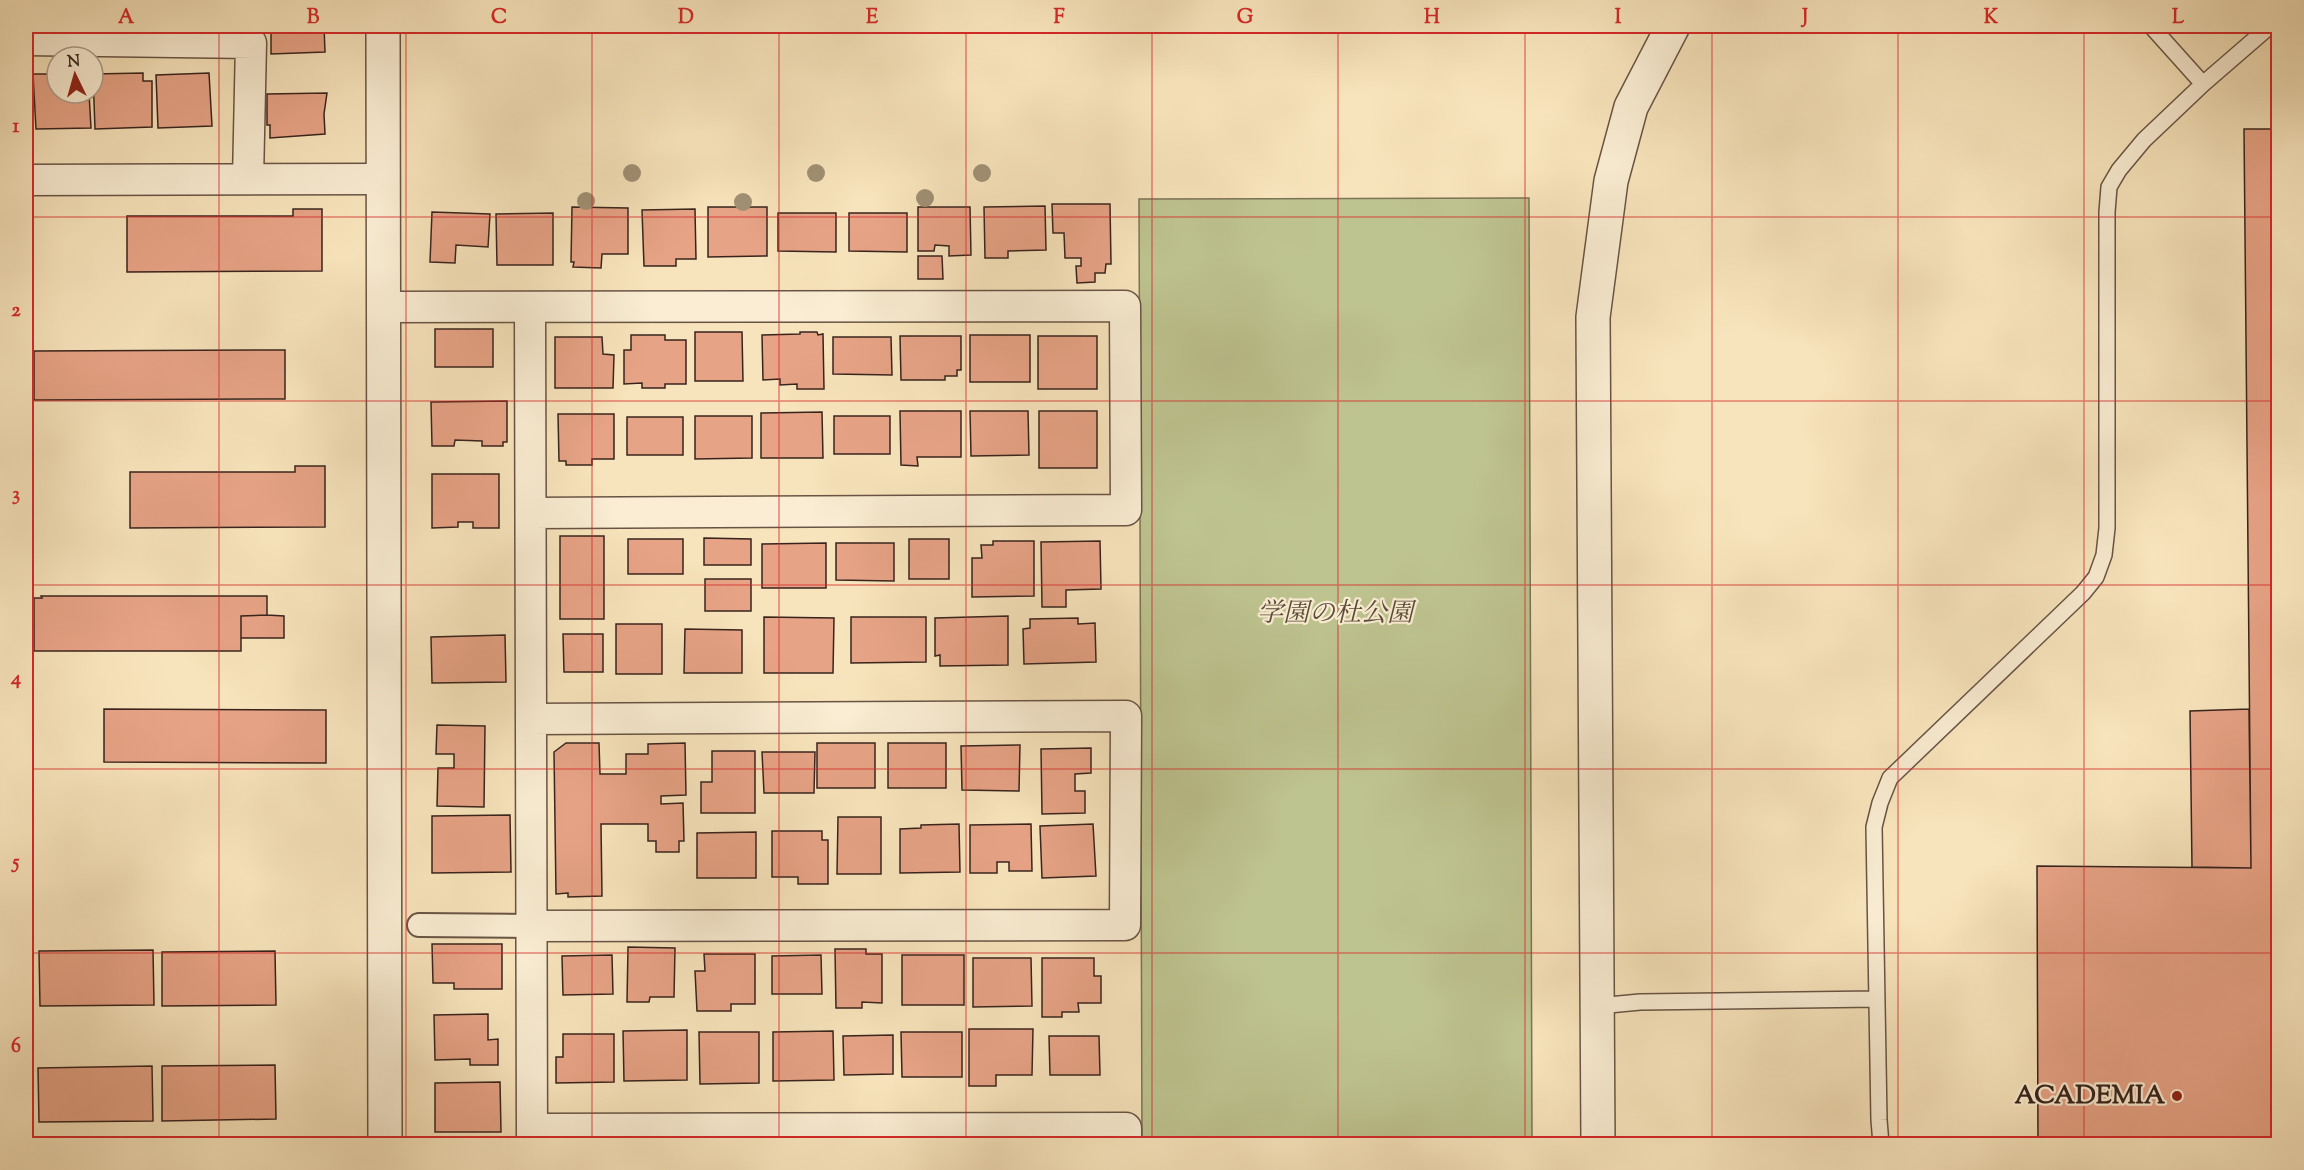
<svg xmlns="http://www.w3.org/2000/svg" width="2304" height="1170" viewBox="0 0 2304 1170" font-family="'Sorts Mill Goudy','Noto Serif JP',serif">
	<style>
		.green { fill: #bec490; stroke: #7b7456; stroke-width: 1.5 }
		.building { fill: #e7a386; stroke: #38241d; stroke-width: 1.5 }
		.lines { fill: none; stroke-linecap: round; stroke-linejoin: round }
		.service-casing { stroke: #685445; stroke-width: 18 }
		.pedestrian-casing { stroke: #685445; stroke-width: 26 }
		.minor-casing { stroke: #685445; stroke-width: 33 }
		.tertiary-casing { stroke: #685445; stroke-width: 36 }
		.service { stroke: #faedd3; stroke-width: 15 }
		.pedestrian { stroke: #faedd3; stroke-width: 22 }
		.minor { stroke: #faedd3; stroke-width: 30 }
		.tertiary { stroke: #faedd3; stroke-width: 33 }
		.tree { fill: #a19074 }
		.grid { fill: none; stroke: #d62828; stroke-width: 1.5; stroke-opacity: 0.55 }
		.poi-dot { fill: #8f2418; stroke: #faedd3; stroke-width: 2 }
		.labels { text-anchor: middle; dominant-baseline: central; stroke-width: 4.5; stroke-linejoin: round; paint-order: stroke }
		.park-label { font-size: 26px; font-style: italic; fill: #5a4c3a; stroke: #faedd3 }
		.poi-label { font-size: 26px; font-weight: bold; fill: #38241d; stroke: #faedd3; text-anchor: end }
		.neatline { fill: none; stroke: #d62828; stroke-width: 2 }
		.grid-label { font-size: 20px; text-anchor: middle; font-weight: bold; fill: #d62828 }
	</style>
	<rect width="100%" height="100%" fill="#f8e4bc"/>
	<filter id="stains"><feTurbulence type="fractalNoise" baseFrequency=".00333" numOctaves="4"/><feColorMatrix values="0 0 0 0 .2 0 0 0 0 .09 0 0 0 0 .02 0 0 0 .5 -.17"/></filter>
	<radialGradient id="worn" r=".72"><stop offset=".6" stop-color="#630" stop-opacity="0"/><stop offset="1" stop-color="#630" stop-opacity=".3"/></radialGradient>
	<path class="green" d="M1529 198 1532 1144H1142L1139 199Z"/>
	<path class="building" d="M271 26H324L325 52 271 54Z
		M143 73V81H152V127L95 129 93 74Z
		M209 73 212 126 158 128 156 75Z
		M33 74H57V93H89L91 128 36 129Z
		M26 82H29L31 128 26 129Z
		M327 93 324 114 325 134 270 138V125H267V94Z
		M2244 129H2278V1144H2038L2037 866 2251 868Z
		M1052 204H1110L1111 264H1106L1105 273H1095V282L1077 283 1076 266H1081V258H1065L1064 233H1053Z
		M1045 206 1046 250 1008 251V258H985L984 207Z
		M572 207 628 208V254H602L601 268 573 267 574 262H571Z
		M708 207H767V256L708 257Z
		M918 207H970L971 255 949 256V246L935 245 934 251H918Z
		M293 209H322V271L127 272V216H293Z
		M695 209 696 259H676V266H644L642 210Z
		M432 212 490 214 488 247 456 245 455 263 430 262Z
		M553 213V265H497L496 214Z
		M778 213H836V252L778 251Z
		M849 213H907V252L849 251Z
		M918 256H942L943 279H918Z
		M435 329H493V367H435Z
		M695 332H742L743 381H695Z
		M800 332H817L818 335 823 334 824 389H797V384L780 385V379L763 380 762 335 800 334Z
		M631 335H665V340H686V384H665V388H642V383L624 384V350H631Z
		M970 335H1030V382H970Z
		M900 336H961V370H957V376H945V380H901Z
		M1038 336H1097V389H1038Z
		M555 337H602L603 354 614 355 613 388H555Z
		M833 337H891L892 375 833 374Z
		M285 350V399L34 400V351Z
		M507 401V442H503V446H482V441L455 440 454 446H432L431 402Z
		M900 411H961V457H917L918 466 901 465Z
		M970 411H1028L1029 455 971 456Z
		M1039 411H1097V468H1039Z
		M822 412 823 458H761V413Z
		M558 414H614V459H592V465H566V461H559Z
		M695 416H752V458L695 459Z
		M834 416H890V454H834Z
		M627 417H683V455H627Z
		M295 466H325V527L130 528V472H295Z
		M432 474H499V528H473V522H458V527L432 528Z
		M560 536H604V619H560Z
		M704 538 751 539V565H704Z
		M628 539H683V574H628Z
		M909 539H949V579H909Z
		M993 541H1034V596L972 597V558H982L981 545H993Z
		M1100 541 1101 589 1066 590V607H1042L1041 542Z
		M826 543V588H762V544Z
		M836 543H894V581L836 580Z
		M705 579H751V611H705Z
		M41 596H267V615L241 616V651H34V598H42Z
		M267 615 284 616V638H241V616Z
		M1008 616V665L940 666V655L935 656V618Z
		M764 617 834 618 833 673H764Z
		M851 617H926V662L851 663Z
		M1078 618V624L1095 623 1096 662 1024 664 1023 629 1030 628V619Z
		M616 624H662V674H616Z
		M685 629 742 630V673H684Z
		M563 634H603V672H564Z
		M505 635 506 682 432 683 431 637Z
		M104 709 326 710V763L104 762Z
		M2249 709 2251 868 2192 867 2190 711Z
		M437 725 485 726 484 807 437 806 438 768H454V754H436Z
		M566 743H599L600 774H626V754H648V744L685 743 686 795 661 796V804L683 803 684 841H679V852H656V841H648V824H601L602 896 568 897V893L556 894 554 752Z
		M817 743H875V788H817Z
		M888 743H946V788H888Z
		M1020 745 1019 791 962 790 961 746Z
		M1091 748V773L1075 774V791H1085V813L1042 814 1041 749Z
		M712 751H755V813H701V782H712Z
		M762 752H815L814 793H764Z
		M510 815 511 872 432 873V816Z
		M838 817H881V874H837Z
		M959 824 960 872 900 873V829L921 828V825Z
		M1031 824 1032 871H1009V862H997V873H970V825Z
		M1093 824 1096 876 1042 878 1040 826Z
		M772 831H822V840H828V884H798V877H772Z
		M756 832V878H697V833Z
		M432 944H502V989H454V983H433Z
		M628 947 675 948 674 997H650L649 1002H627Z
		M835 949H866V954H882V1003L862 1002V1008H836Z
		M153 950 154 1005 40 1006 39 951Z
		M275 951 276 1005 162 1006V952Z
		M704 954H755V1004H731V1011H697L695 971H705Z
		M612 955 613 994 563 995 562 956Z
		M821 955 822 994H772V956Z
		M902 955H964V1005H902Z
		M973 958H1031L1032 1006 973 1007Z
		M1042 958H1094V976H1101V1003H1078L1079 1012H1062V1017H1042Z
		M488 1014V1040L498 1039V1065H470V1059L435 1060 434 1015Z
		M969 1029H1033L1032 1075H996V1086H969Z
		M687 1030V1080L624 1081 623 1031Z
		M833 1031 834 1080 773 1081V1032Z
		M699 1032H759V1083L700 1084Z
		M901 1032H962V1077H902Z
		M563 1034H614V1082L556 1083V1057H563Z
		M893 1035V1074L844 1075 843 1036Z
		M1049 1036H1099L1100 1075H1050Z
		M275 1065 276 1119 162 1121V1066Z
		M152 1066 153 1121 39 1122 38 1068Z
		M500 1082 501 1132H435V1083Z"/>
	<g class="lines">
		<defs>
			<path id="service" d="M2151 26 2203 84
				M1598 1006 1640 1002 1877 999
				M1881 1144 1879 1120 1874 827 1880 803 1890 778 2083 593 2096 577 2104 555 2107 528V212L2109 187 2119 170 2144 140 2203 84 2270 26"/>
			<path id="pedestrian" d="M419 925 532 926"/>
			<path id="minor" d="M26 40 251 43 248 179
				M26 180 383 179
				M384 307 1125 306 1126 510 531 513
				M530 307 532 1144
				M531 719 1126 716 1125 925 532 926
				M532 1129 1126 1128V1144"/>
			<path id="tertiary" d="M383 26 385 1144
				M1598 1144 1593 317 1611 181 1631 107 1673 26"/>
		</defs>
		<use href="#service" class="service-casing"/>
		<use href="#pedestrian" class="pedestrian-casing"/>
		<use href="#minor" class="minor-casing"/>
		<use href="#tertiary" class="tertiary-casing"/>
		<use href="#service" class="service"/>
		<use href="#pedestrian" class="pedestrian"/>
		<use href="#minor" class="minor"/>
		<use href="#tertiary" class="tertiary"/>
	</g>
	<g class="tree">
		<circle cx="632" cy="173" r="9"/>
		<circle cx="816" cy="173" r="9"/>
		<circle cx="982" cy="173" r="9"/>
		<circle cx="925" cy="198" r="9"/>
		<circle cx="586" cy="201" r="9"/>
		<circle cx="743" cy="202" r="9"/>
	</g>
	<path class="grid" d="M219 26V1144M406 26V1144M592 26V1144M779 26V1144M966 26V1144M1152 26V1144M1338 26V1144M1525 26V1144M1712 26V1144M1898 26V1144M2084 26V1144M26 217H2278M26 401H2278M26 585H2278M26 769H2278M26 953H2278"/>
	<circle class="poi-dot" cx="2177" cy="1096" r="6"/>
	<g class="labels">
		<g class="park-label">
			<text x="1335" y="614">学園の杜公園</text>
		</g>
		<g class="poi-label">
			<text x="2165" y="1096">ACADEMIA</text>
		</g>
	</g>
	<rect width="2304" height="1170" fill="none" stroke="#f8e4bc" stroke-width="66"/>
	<g transform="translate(75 75) rotate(355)"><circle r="28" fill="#faedd3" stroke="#ac9d8a" stroke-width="1.5"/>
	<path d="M0-4.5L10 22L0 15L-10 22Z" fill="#8f2418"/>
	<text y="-9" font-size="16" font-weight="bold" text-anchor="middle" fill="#38241d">N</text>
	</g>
	<rect x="33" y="33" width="2238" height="1104" class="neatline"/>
	<g class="grid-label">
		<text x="126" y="23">A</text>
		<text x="313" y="23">B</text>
		<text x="499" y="23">C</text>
		<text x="686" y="23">D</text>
		<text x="872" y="23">E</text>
		<text x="1059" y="23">F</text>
		<text x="1245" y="23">G</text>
		<text x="1432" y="23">H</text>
		<text x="1618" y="23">I</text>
		<text x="1805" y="23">J</text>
		<text x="1991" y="23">K</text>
		<text x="2178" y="23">L</text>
		<text x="16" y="132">1</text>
		<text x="16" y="316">2</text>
		<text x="16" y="500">3</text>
		<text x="16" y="684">4</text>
		<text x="16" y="868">5</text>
		<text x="16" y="1052">6</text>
	</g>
	<rect width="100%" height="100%" filter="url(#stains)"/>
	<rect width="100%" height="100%" fill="url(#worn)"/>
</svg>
